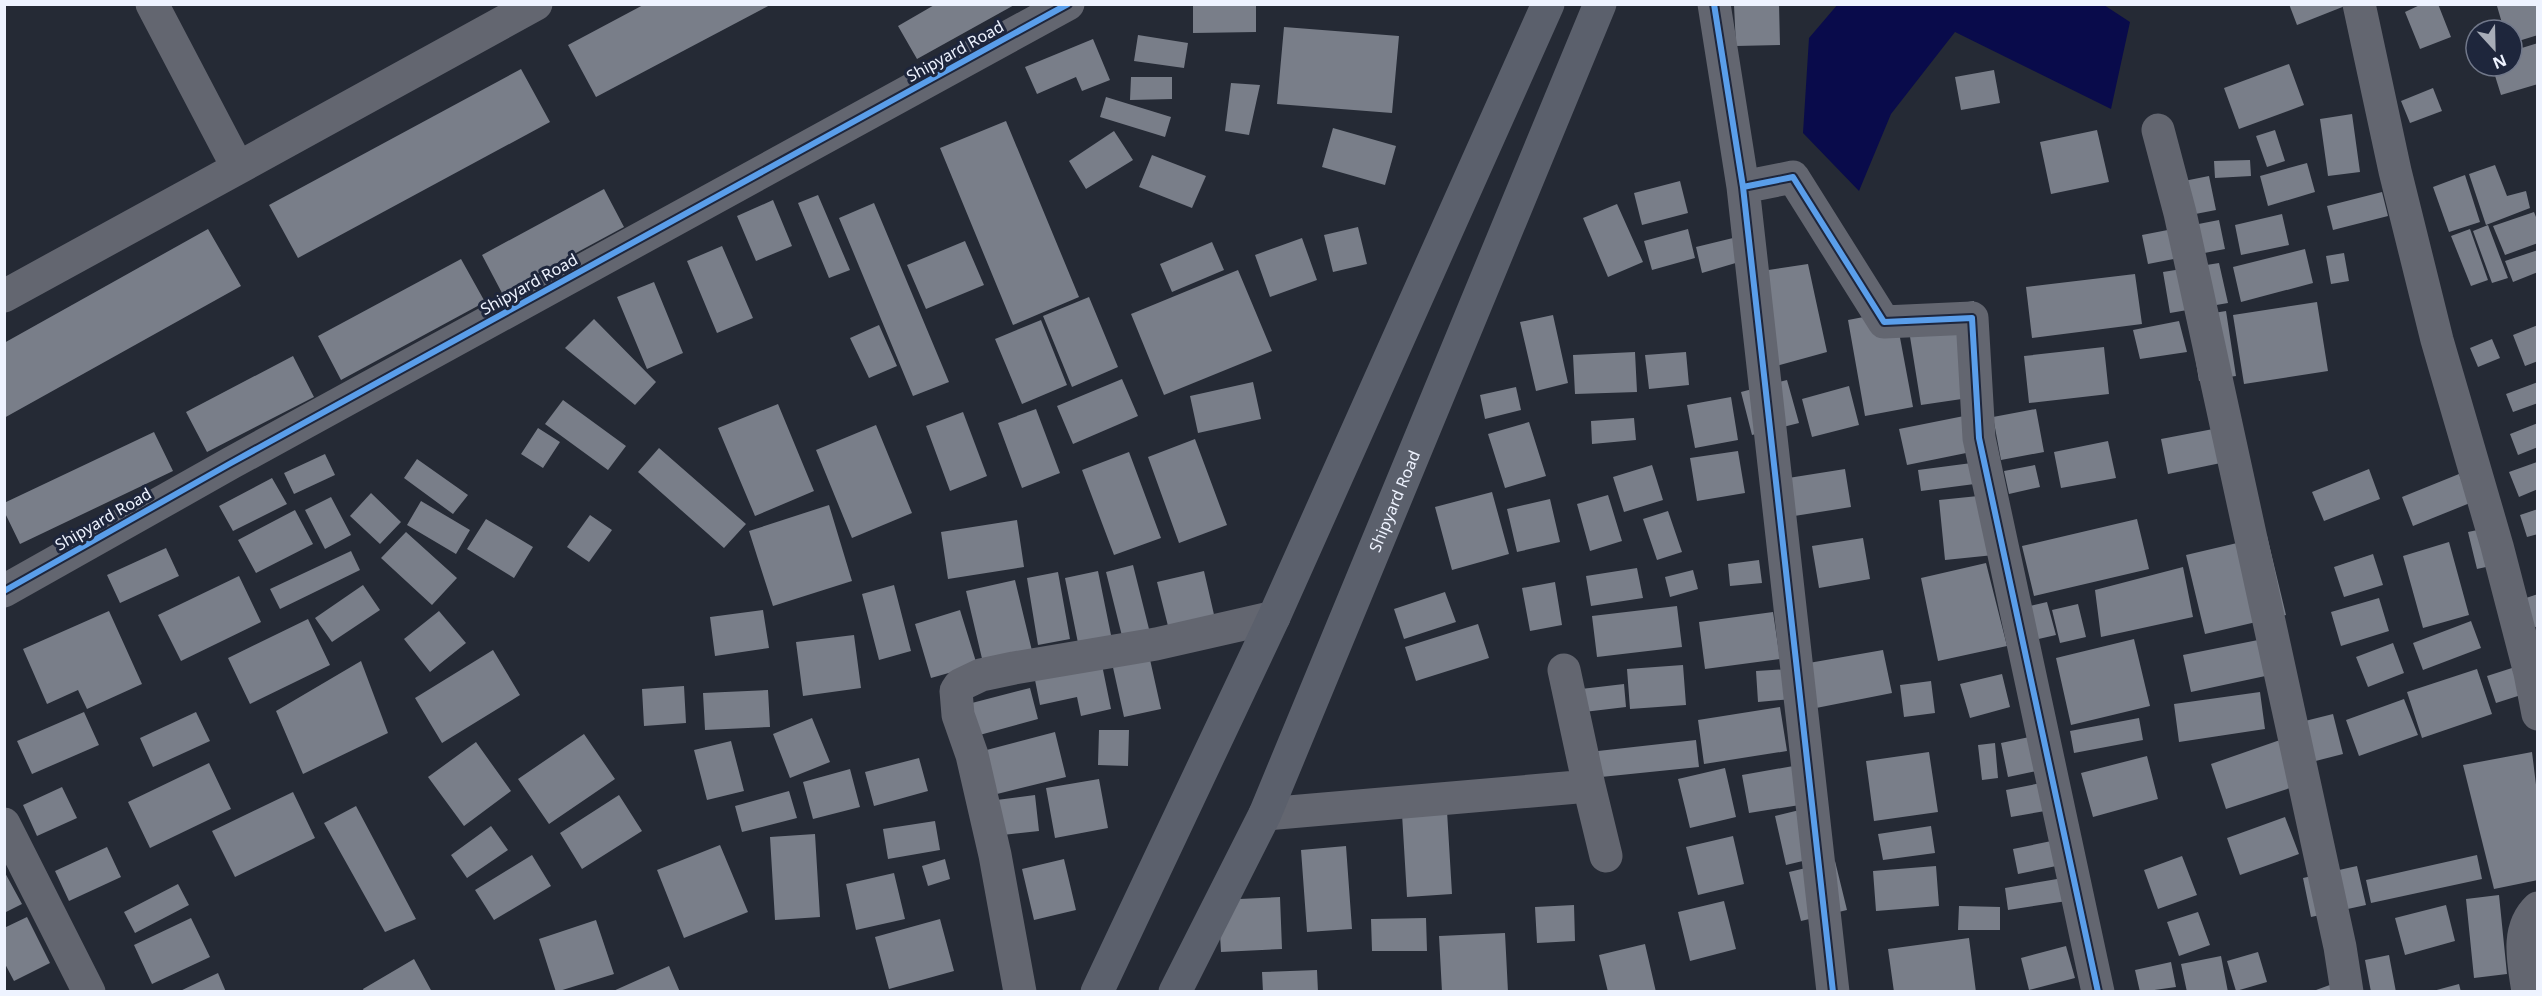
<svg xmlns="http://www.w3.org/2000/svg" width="2542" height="996" viewBox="0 0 2542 996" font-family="'Noto Sans',sans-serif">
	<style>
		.water { fill: #090b4b }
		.building { fill: #797e89 }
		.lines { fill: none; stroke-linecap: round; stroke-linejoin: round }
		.minor { stroke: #636670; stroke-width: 33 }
		.major { stroke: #5b606c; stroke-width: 33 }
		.cycleway-casing { stroke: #1e263c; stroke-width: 10 }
		.cycleway { stroke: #5a9eea; stroke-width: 6 }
		.labels { text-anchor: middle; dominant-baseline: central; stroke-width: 6; stroke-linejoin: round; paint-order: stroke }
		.street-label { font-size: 16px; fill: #eef3ff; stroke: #1e263c }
	</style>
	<rect width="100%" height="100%" fill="#252a35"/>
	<path class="water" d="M1838 4 2104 5 2130 22 2111 109 1955 32 1891 114 1859 191 1803 133 1809 38Z"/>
	<path class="building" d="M645 4H772L596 97 568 45Z
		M936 4H1016L917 59 898 26Z
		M1193 4H1256V32L1193 33Z
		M1779 4 1780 45 1736 46 1734 5Z
		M2289 4H2350L2297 25Z
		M2422 4H2438L2451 37 2420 49 2405 12Z
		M2502 4H2538V35L2512 43V30H2504L2497 6Z
		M1284 27 1399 36 1392 113 1277 104Z
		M1138 35 1188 43 1184 68 1134 61Z
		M1093 39 1110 80 1082 91 1076 77 1037 94 1025 67Z
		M2538 43V84L2501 95 2492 66H2512V51Z
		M2289 64 2304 105 2239 129 2224 88Z
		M521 69 550 122 298 258 269 205Z
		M1994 70 2000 103 1961 110 1955 77Z
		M1131 77H1172V99L1130 100Z
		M1231 83 1260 85 1249 135 1225 131Z
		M2433 88 2442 111 2410 123 2401 101Z
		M1106 97 1171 117 1165 137 1100 117Z
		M2352 114 2360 172 2328 176 2320 119Z
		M1006 121 1079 297 1013 325 940 148Z
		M1333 128 1396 146 1385 185 1322 167Z
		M2097 130 2109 182 2051 194 2040 142Z
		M2275 130 2285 161 2267 167 2256 136Z
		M1114 131 1133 160 1086 189 1069 161Z
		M1152 155 1206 176 1192 208 1139 187Z
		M2250 160 2251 176 2215 178 2214 161Z
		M2307 163 2315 192 2268 206 2260 176Z
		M2495 165 2507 196 2526 191 2530 208 2486 225 2469 174Z
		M2465 175 2480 222 2449 232 2433 187Z
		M2209 176 2216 210 2180 217 2174 183Z
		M1680 181 1688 213 1642 225 1634 193Z
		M604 189 624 227 502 293 482 255Z
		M2382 192 2388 216 2333 230 2327 206Z
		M818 195 850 270 829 278 798 203Z
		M773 200 792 246 756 261 737 216Z
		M874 203 949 382 913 396 839 218Z
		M1617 204 1643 262 1608 277 1583 218Z
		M2534 212 2538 222V243L2505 255 2493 226Z
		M2282 214 2289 245 2241 255 2235 225Z
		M2219 220 2225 249 2148 264 2142 235Z
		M2488 225 2508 278 2492 283 2473 231Z
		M1358 227 1367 264 1333 272 1324 235Z
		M208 229 241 286 4 418V343Z
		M1688 229 1695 258 1652 270 1644 241Z
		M2470 229 2488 280 2471 286 2451 236Z
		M1302 238 1317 280 1270 297 1255 255Z
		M1733 238 1739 262 1702 273 1696 247Z
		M965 241 984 285 926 309 907 265Z
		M1212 242 1224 270 1172 292 1160 264Z
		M722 246 753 318 717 333 687 261Z
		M2305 249 2313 283 2241 302 2233 267Z
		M2538 250V272L2513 282 2505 261Z
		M2344 253 2349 281 2331 284 2326 256Z
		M461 259 485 302 341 380 318 336Z
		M2219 263 2228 303 2170 313 2163 272Z
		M1808 264 1827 352 1776 366 1755 272Z
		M1238 270 1272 351 1164 395 1131 314Z
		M2135 274 2142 324 2032 338 2026 287Z
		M654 282 683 353 647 369 617 297Z
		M1089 297 1118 367 1072 387 1043 316Z
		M1974 301 1989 395 1921 405 1906 312Z
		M2317 302 2328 371 2244 384 2233 315Z
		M1895 311 1913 407 1865 416 1848 320Z
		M2226 311 2236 376 2199 381 2189 317Z
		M1553 315 1568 383 1536 391 1520 322Z
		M594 319 656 382 635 405 565 348Z
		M1041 320 1067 385 1022 404 995 339Z
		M2179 321 2187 352 2140 359 2133 330Z
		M879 325 897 366 869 378 850 338Z
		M2538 325V361L2525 366 2513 335Z
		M2492 339 2500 358 2478 367 2470 348Z
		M2104 347 2109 394 2029 403 2024 356Z
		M1635 352 1637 392 1575 394 1573 355Z
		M1686 352 1689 385 1649 389 1645 355Z
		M293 356 314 397 207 452 186 412Z
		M1122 379 1138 416 1073 444 1057 406Z
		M1787 380 1799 423 1752 435 1741 392Z
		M1253 382 1261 419 1198 433 1190 396Z
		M2538 382V403L2513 412 2506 394Z
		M1849 386 1859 425 1812 437 1802 399Z
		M1516 387 1521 410 1485 419 1480 395Z
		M1731 397 1738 440 1695 448 1687 405Z
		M563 400 626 446 608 470 545 424Z
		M778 404 814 491 755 516 718 428Z
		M1036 409 1060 473 1022 488 998 423Z
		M2036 409 2044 452 2001 460 1993 417Z
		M963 412 987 476 950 491 926 426Z
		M1969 415 1976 451 1907 465 1899 429Z
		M1634 418 1636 440 1592 444 1591 421Z
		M1529 422 1546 476 1505 488 1488 434Z
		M2538 423V447L2518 455 2510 434Z
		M876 425 912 513 852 538 816 450Z
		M2234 425 2240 459 2168 474 2161 439Z
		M538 428 560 442 543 468 521 454Z
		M154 432 173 471 20 544 4 511V503Z
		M1195 439 1227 525 1179 543 1148 457Z
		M2108 441 2116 478 2061 488 2054 452Z
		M659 448 746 524 724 548 638 472Z
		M1738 451 1745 493 1697 501 1690 458Z
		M1129 452 1161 538 1114 555 1082 470Z
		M325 454 335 475 294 494 284 473Z
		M417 459 468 495 453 514 404 478Z
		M1987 461 1990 482 1921 491 1918 470Z
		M2537 462 2538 489 2519 497 2509 472Z
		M1652 465 1663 500 1624 512 1613 477Z
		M2035 465 2040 487 2009 494 2004 471Z
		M1845 469 1851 507 1788 517 1782 479Z
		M2369 469 2380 499 2324 521 2312 492Z
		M2459 474 2470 503 2413 526 2402 497Z
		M272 478 287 504 233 531 219 506Z
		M1492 492 1509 554 1452 570 1435 507Z
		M371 493 401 522 380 544 350 516Z
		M1608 495 1622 541 1590 551 1577 504Z
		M1988 495 1994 555 1945 560 1939 500Z
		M331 497 351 535 325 549 305 510Z
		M1550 499 1560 542 1517 552 1507 509Z
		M421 501 470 530 456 554 407 525Z
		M829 505 852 581 773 606 749 531Z
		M2538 509V534L2527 537 2520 515Z
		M295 510 313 544 256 573 238 540Z
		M1668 511 1682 552 1657 560 1643 519Z
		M590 515 612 530 589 562 567 547Z
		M486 519 533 547 514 578 467 549Z
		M2137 519 2149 569 2034 596 2022 546Z
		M1017 520 1024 567 948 579 941 532Z
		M2487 528 2495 565 2477 569 2468 532Z
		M406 532 457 578 432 605 381 558Z
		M2267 536 2286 615 2205 634 2186 555Z
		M1863 538 1870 579 1819 588 1812 546Z
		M2449 542 2469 615 2423 628 2403 556Z
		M166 548 179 576 120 603 107 575Z
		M351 551 360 570 280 609 270 589Z
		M2373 554 2383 585 2344 597 2334 567Z
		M1759 560 1762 583 1730 586 1728 564Z
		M1986 563 2007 646 1938 661 1921 578Z
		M1133 565 1149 629 1122 636 1106 572Z
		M2183 567 2193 617 2101 637 2095 590Z
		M1637 568 1643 598 1591 606 1586 576Z
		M1693 570 1698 589 1670 597 1665 577Z
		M1098 571 1112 640 1079 648 1065 578Z
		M1204 571 1215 619 1169 630 1157 582Z
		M1058 572 1070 639 1038 645 1027 578Z
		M239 576 261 622 181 661 158 615Z
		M1015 580 1033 655 984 667 966 591Z
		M1555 582 1562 625 1530 631 1522 588Z
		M363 585 380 610 332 642 315 618Z
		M894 585 911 651 879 660 862 594Z
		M1445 592 1456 622 1404 639 1394 609Z
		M2538 594V626L2528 630 2517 601Z
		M2379 598 2389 631 2341 646 2331 612Z
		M2047 602 2056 635 2030 641 2022 608Z
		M2078 604 2086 637 2060 643 2052 610Z
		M1677 606 1682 647 1597 657 1592 616Z
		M763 610 769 648 715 656 710 617Z
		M960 610 977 665 931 678 915 624Z
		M109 611 142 684 87 709 78 690 47 704 23 649Z
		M439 611 466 643 430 672 404 639Z
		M1773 612 1780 659 1705 669 1699 622Z
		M308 619 330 665 250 704 228 658Z
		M2471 621 2481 648 2423 670 2413 643Z
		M1478 624 1489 658 1416 681 1405 647Z
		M854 635 861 688 803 696 796 642Z
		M2134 639 2150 706 2071 725 2056 658Z
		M2263 639 2270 675 2191 692 2183 655Z
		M2393 643 2404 673 2368 687 2356 657Z
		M493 650 520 695 442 743 415 698Z
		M1883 650 1892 693 1811 709 1803 664Z
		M1149 655 1161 709 1124 717 1112 663Z
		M361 661 388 733 303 774 276 711Z
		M1102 665 1111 709 1081 716 1077 697 1040 705 1035 680Z
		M1683 665 1686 705 1630 709 1627 669Z
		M2512 668 2521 695 2496 703 2487 676Z
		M1789 669 1792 699 1758 702 1756 671Z
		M2477 669 2492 714 2422 738 2407 692Z
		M2002 674 2010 707 1970 718 1960 684Z
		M1931 681 1935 713 1904 717 1900 685Z
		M1624 684 1626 707 1584 712 1581 689Z
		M684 686 686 723 644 726 642 689Z
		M1030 688 1038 719 976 736 968 704Z
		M768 690 770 727 705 730 703 693Z
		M2260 692 2265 729 2179 742 2174 704Z
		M2404 699 2418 735 2359 756 2346 720Z
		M1780 707 1787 751 1704 764 1698 720Z
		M84 712 99 745 32 774 17 741Z
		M196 712 210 741 153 767 140 738Z
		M2333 714 2343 754 2296 766 2285 726Z
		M812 718 830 762 790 778 773 734Z
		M2139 718 2143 740 2074 753 2070 731Z
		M1099 730H1129L1128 766 1098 765Z
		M1055 732 1066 777 989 796 979 752Z
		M584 734 615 779 549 824 518 779Z
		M2044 734 2051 768 2008 777 2001 743Z
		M1696 740 1699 767 1601 777 1598 751Z
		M2280 740 2296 786 2226 809 2211 764Z
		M731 741 744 791 707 800 694 750Z
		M476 742 511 791 464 826 428 777Z
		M1995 743 1998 778 1982 780 1978 745Z
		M1929 752 1938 812 1874 821 1866 761Z
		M2532 752 2538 801V880L2494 889 2463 765Z
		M2147 756 2158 799 2093 817 2081 773Z
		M919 758 928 791 874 806 865 772Z
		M209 763 231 809 150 848 128 802Z
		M1799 765 1806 804 1749 813 1742 775Z
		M1725 768 1736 817 1690 828 1678 779Z
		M850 769 860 807 813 819 803 782Z
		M1099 779 1108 828 1055 838 1046 788Z
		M2046 782 2051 810 2011 817 2006 790Z
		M62 787 77 818 37 836 23 805Z
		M789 791 797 818 742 832 735 806Z
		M293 792 315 838 235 877 212 831Z
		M619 795 642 831 582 869 560 833Z
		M1035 795 1039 831 994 836 989 801Z
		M1820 805 1832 854 1786 865 1775 816Z
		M356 806 416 919 385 932 324 823Z
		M1447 811 1452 894 1407 897 1402 814Z
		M2285 817 2299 854 2240 875 2227 838Z
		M935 821 940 850 888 859 883 829Z
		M491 826 508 850 467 878 451 855Z
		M1931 826 1935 853 1883 860 1878 834Z
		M815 834 820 917 775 920 770 837Z
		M1733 836 1744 884 1698 895 1686 847Z
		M2061 839 2066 864 2018 874 2013 849Z
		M720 845 748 912 684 938 657 870Z
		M1346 846 1352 929 1307 932 1301 850Z
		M107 847 121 877 69 901 55 871Z
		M532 855 551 886 494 920 475 890Z
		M2477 855 2482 879 2371 903 2366 880Z
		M2182 856 2197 895 2158 909 2144 870Z
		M945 859 950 879 928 886 922 866Z
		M1064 859 1076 910 1034 920 1022 869Z
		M1835 861 1847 910 1801 921 1789 872Z
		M1936 866 1939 906 1876 911 1873 871Z
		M2357 866 2366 905 2311 917 2303 878Z
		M4 871 22 904 4 913Z
		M894 873 905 919 856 930 846 884Z
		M2063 878 2067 901 2008 910 2005 888Z
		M178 884 189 905 135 933 124 912Z
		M2499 895 2507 974 2474 978 2466 899Z
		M1280 897 1282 949 1221 952 1218 900Z
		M1724 901 1736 949 1690 961 1678 912Z
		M1574 905 1575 941 1537 943 1535 907Z
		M2446 905 2455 941 2405 955 2395 918Z
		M1959 906 2000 907V930H1958Z
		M2198 912 2210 945 2179 956 2167 922Z
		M27 917 50 963 14 981 4 962V928Z
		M191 918 210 957 152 984 134 945Z
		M1426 918 1427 951H1372L1371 919Z
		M940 919 954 971 889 989 875 937Z
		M596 920 614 974 556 992 539 939Z
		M1505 933 1508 992H1442L1439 936Z
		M1969 938 1976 992H1894L1888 949Z
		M1645 944 1656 992H1608L1599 955Z
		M2066 946 2075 978 2029 990 2021 958Z
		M2258 952 2267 982 2236 991 2227 961Z
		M2389 955 2396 992H2371L2365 960Z
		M2221 956 2228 992H2187L2181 964Z
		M414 959 432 992H364L363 989Z
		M2171 962 2176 987 2140 992 2135 970Z
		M669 966 680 992H611Z
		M1317 970 1318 992H1263L1262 972Z
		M218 973 226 992H178Z
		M2349 978 2354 992H2317L2316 990Z
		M2459 984 2461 992H2433V991Z"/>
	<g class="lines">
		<path class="minor" d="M1714 4 1743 187 1833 992
			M2359 4 2395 171 2437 340 2497 546 2530 673 2538 714
			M2158 130 2180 213 2340 947 2347 992
			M238 168 536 4
			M1743 187 1793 177 1884 322 1972 318 1979 438 2098 992
			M4 296 238 168 152 4
			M4 591 231 463 1068 4
			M1564 670 1589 786
			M1265 814 1589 786 1606 856
			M4 824 89 992
			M1020 992 995 855 972 755 958 715 956 691 960 685 981 675 1014 668 1156 644 1274 617
			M2528 992C2524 963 2515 930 2538 908"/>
		<g class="major">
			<path d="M1097 992 1274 617 1548 4"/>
			<path id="s1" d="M1175 992 1265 814 1600 4"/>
		</g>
		<defs>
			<path id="cycleway" d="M1714 4 1743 187 1833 992
				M1743 187 1793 177 1884 322 1972 318 1979 438 2098 992
				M4 591 231 463 1068 4"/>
		</defs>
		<use href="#cycleway" class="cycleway-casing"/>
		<use href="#cycleway" class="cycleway"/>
	</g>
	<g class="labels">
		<g class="street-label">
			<text transform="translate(955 51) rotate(-29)">Shipyard Road</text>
			<text transform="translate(529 284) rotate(-29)">Shipyard Road</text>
			<text stroke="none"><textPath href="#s1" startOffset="538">Shipyard Road</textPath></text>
			<text transform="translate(103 519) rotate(-30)">Shipyard Road</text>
		</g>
	</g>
	<rect width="2542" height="996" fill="none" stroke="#eef3ff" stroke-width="12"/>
	<g transform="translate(2494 48) rotate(158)"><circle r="28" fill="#1e263c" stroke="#71788a" stroke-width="1.5"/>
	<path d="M0-4.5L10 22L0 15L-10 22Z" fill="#a8adb8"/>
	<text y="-9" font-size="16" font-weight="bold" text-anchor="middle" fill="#eef3ff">N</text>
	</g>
</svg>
